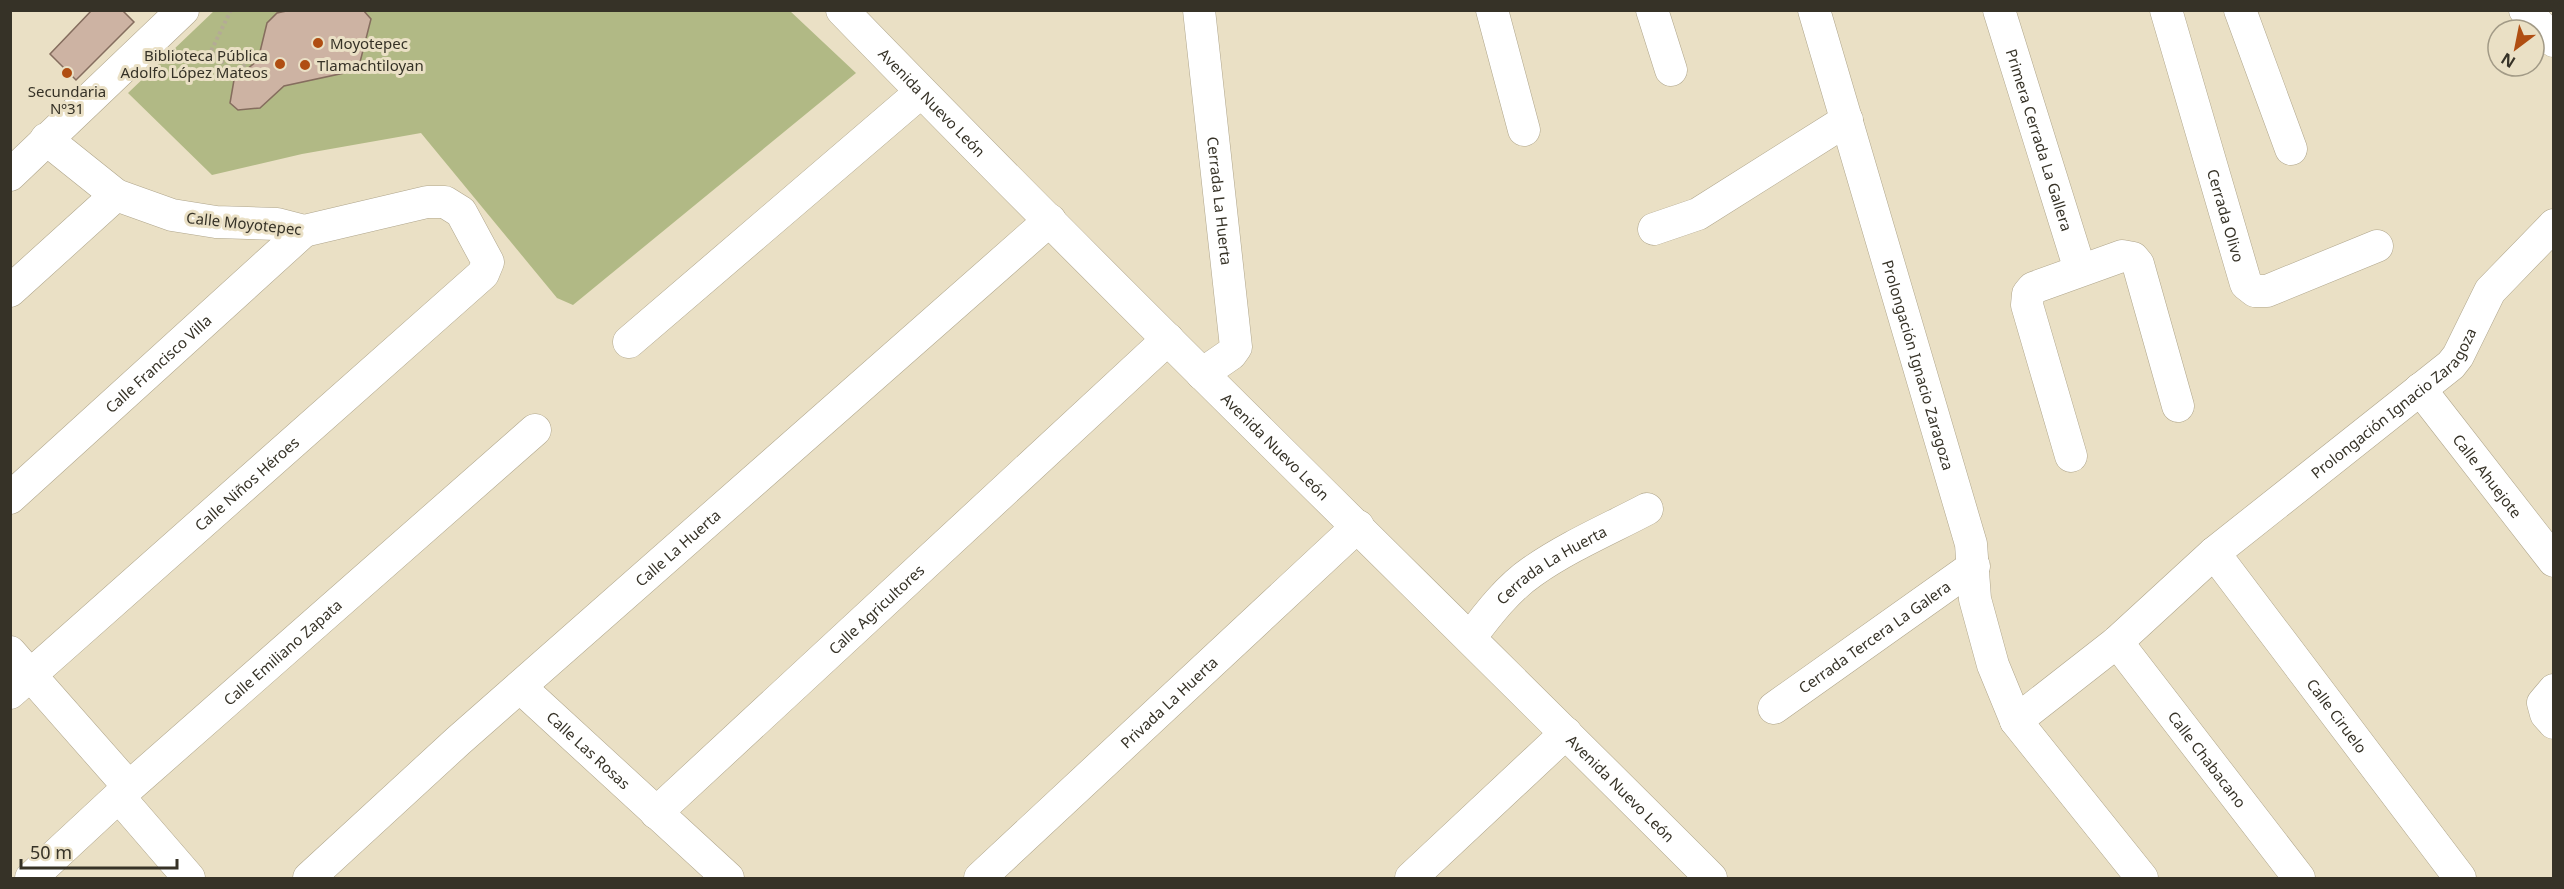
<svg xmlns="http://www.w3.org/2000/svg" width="2564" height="889" viewBox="0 0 2564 889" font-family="'Noto Sans',sans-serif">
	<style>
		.green { fill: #b1b985 }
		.building { fill: #cdb3a3; stroke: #856d5e; stroke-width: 1.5 }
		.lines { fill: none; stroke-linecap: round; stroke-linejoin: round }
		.minor-casing { stroke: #afa58b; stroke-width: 33 }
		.path { stroke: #b4ab95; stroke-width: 4; stroke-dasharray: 3 3; stroke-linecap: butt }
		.minor { stroke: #fff; stroke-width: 32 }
		.poi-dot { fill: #b04e12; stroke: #eae0c5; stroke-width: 2 }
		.labels { text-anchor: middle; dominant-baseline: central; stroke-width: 6; stroke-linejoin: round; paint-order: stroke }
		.poi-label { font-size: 15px; fill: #363227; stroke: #eae0c5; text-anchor: start }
		.street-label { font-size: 15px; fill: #363227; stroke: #eae0c5 }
	</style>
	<rect width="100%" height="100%" fill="#eae0c5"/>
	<path class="green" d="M215 10 790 11 856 73 573 305 557 298 421 133 302 154 212 175 128 93Z"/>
	<path class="building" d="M92 10H122L134 22 76 80 50 54Z
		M291 10H363L371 19 358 70 284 86 260 108 238 110 230 103 234 80 258 60 267 23 277 13Z"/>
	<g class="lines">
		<defs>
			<g id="minor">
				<path id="s1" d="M842 10C1127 304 1422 589 1711 878"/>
				<path id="s2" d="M1199 10 1236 347 1231 354 1202 374"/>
				<path d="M1492 10 1524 130"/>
				<path d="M1652 10 1671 70"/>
				<path id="s3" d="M1814 10 1971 544 1975 599 1993 665 2016 721 2142 878"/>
				<path id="s4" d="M1999 10 2080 270"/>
				<path id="s5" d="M2166 10 2246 284 2255 291H2267L2377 246"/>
				<path d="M2240 10 2291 149"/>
				<path d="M2525 10 2554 41"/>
				<path d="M10 175 183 10"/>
				<path d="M1654 229 1698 214 1847 120"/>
				<path d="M10 291 116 195"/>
				<path d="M629 342 921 92"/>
				<path id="s6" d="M2420 389 2554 561"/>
				<path d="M2071 456 2027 305 2028 294 2033 288 2122 256 2133 258 2138 264 2178 406"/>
				<path id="s7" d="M10 498 304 231"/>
				<path id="s8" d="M2214 553 2460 878"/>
				<path id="s9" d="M1470 638C1488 614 1508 588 1533 571 1569 546 1609 529 1647 509"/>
				<path id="s10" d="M2117 642 2299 878"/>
				<path d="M10 652 129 787"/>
				<path id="s11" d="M520 687 728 878"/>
				<path d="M2554 690 2543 703 2546 714 2554 723"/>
				<path id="s12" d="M10 693 483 274 488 262 461 212 445 202H427L304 231 277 224 216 222 172 215 116 195 46 139"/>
				<path id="s13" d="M1774 708 1974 566"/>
				<path id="s14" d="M2016 721 2117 642 2214 553 2451 365 2458 356 2490 291 2554 225"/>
				<path d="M119 797 189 878"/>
				<path id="s15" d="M656 813 1168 339"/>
				<path id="s16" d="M31 878 129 787 535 430"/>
				<path id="s17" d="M309 878 458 741 1050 220"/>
				<path id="s18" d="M980 878 1358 526"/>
				<path d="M1411 878 1566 733"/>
			</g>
		</defs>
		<use href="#minor" class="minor-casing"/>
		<path class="path" d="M231 10 211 51 234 74 260 51"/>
		<use href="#minor" class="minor"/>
	</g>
	<g class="poi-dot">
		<circle cx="318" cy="43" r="6"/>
		<circle cx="280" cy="64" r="6"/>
		<circle cx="305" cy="65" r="6"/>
		<circle cx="67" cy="73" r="6"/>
	</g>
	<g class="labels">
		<g class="poi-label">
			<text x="330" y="43">Moyotepec</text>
			<text x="268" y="55" text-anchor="end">Biblioteca Pública<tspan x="268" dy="17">Adolfo López Mateos</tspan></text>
			<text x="317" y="65">Tlamachtiloyan</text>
			<text x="67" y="91" text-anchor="middle">Secundaria<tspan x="67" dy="17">Nº31</tspan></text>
		</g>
		<g class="street-label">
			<text stroke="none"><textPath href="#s1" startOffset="129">Avenida Nuevo León</textPath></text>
			<text stroke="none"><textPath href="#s4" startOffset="136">Primera Cerrada La Gallera</textPath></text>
			<text stroke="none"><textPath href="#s2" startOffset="192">Cerrada La Huerta</textPath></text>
			<text stroke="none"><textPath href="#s5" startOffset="214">Cerrada Olivo</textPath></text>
			<text transform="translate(244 223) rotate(6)">Calle Moyotepec</text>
			<text stroke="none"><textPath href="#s7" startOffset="200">Calle Francisco Villa</textPath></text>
			<text stroke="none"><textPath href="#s3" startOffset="370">Prolongación Ignacio Zaragoza</textPath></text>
			<text stroke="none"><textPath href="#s14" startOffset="495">Prolongación Ignacio Zaragoza</textPath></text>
			<text stroke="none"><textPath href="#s1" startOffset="615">Avenida Nuevo León</textPath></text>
			<text stroke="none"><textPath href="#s6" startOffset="110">Calle Ahuejote</textPath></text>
			<text stroke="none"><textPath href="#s12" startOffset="316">Calle Niños Héroes</textPath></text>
			<text stroke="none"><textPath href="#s17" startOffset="495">Calle La Huerta</textPath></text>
			<text stroke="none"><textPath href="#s9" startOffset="111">Cerrada La Huerta</textPath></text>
			<text stroke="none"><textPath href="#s15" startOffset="300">Calle Agricultores</textPath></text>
			<text stroke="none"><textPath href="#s13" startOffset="123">Cerrada Tercera La Galera</textPath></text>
			<text stroke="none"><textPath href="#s16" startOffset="338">Calle Emiliano Zapata</textPath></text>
			<text stroke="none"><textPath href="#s18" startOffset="258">Privada La Huerta</textPath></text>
			<text stroke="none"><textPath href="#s8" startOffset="204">Calle Ciruelo</textPath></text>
			<text stroke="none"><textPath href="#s11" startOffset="93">Calle Las Rosas</textPath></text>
			<text stroke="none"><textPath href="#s10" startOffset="148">Calle Chabacano</textPath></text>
			<text stroke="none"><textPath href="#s1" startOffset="1101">Avenida Nuevo León</textPath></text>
		</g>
	</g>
	<rect width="2564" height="889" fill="none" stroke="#363227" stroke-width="24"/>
	<g transform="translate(2516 48) rotate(212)"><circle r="28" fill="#eae0c5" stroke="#a29a86" stroke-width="1.5"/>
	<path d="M0-4.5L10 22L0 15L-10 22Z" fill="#b04e12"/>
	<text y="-9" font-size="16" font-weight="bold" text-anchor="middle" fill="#363227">N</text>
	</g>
	<path d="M21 859v9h156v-9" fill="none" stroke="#363227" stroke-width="3"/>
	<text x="30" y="859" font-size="18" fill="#363227" stroke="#eae0c5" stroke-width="4.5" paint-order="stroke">50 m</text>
</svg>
